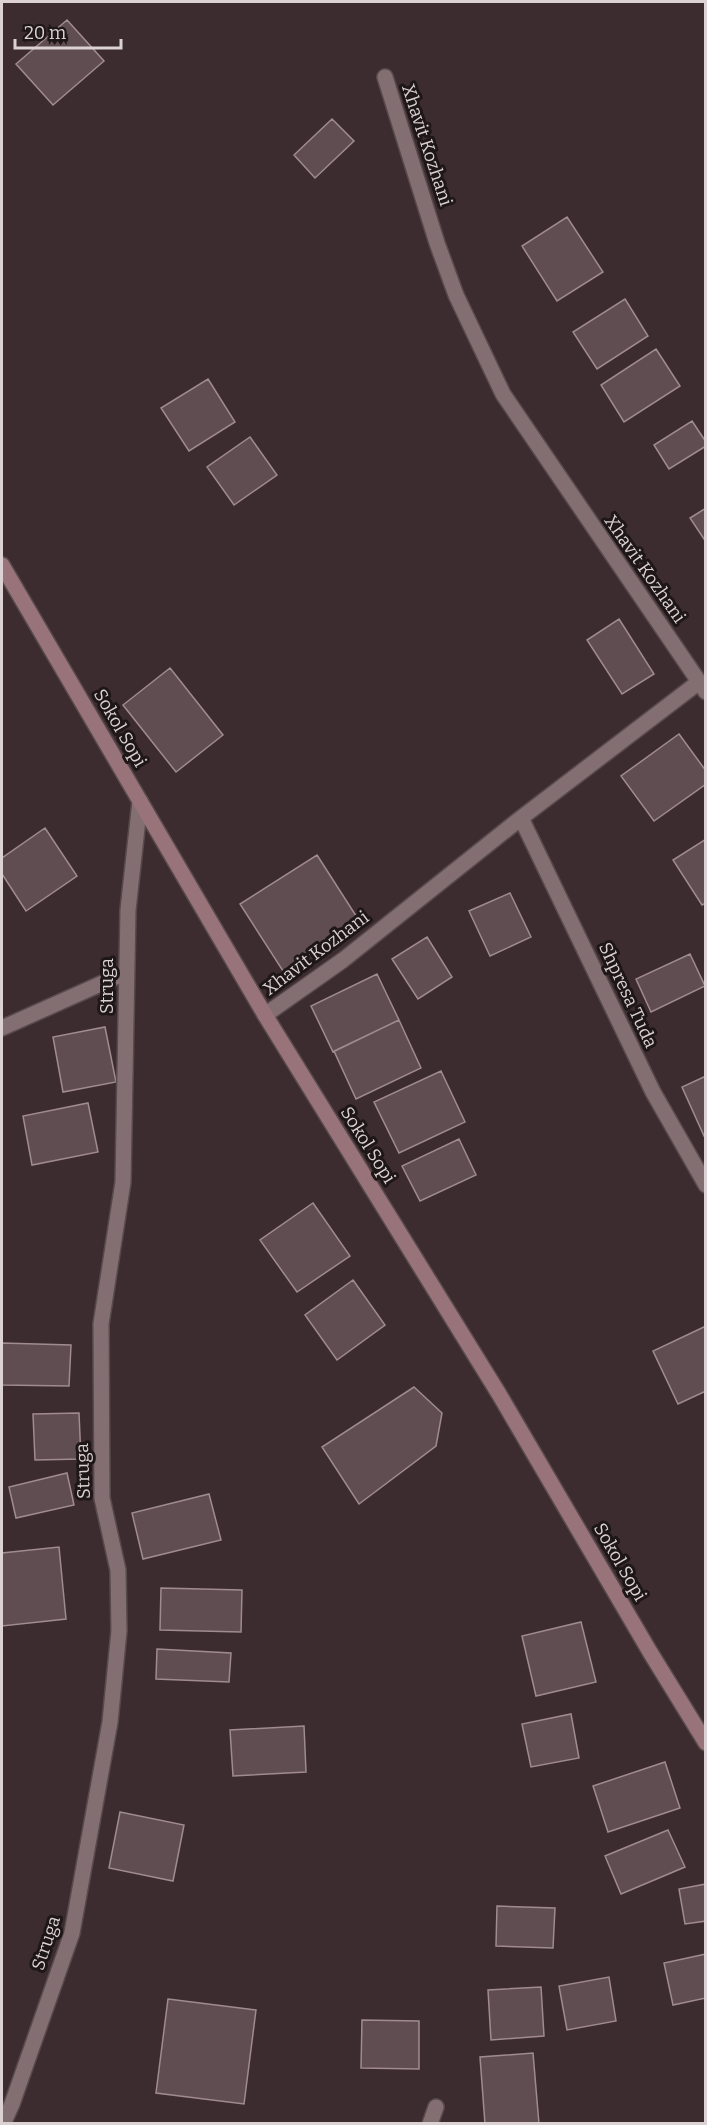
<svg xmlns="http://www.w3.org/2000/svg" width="707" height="2125" viewBox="0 0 707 2125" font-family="Bitter,serif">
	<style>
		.building { fill: #604d51; stroke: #a08b8f; stroke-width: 1.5 }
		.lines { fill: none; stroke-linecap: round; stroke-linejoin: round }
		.lane-casing { stroke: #57494c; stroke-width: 18 }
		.street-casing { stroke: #57494c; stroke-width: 18 }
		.secondary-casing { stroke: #57494c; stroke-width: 18 }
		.lane { stroke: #836f72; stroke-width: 15 }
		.street { stroke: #836f72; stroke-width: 15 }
		.secondary { stroke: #99737a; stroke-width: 15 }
		.labels { text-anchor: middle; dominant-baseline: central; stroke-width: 6; stroke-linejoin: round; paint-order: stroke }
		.street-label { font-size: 18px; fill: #dcd1d3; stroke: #1e1718 }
	</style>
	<rect width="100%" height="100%" fill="#3d2c2f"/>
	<path class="building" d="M67 20 104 61 53 105 16 64Z
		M332 119 354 141 315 178 294 155Z
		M567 217 603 272 557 301 522 246Z
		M625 299 648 336 597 369 573 332Z
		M656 349 680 386 624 422 601 385Z
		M208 379 235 422 189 451 161 408Z
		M692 421 706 442V446L669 469 654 445Z
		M250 437 277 475 234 505 207 467Z
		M706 508V542L690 518Z
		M619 619 654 674 622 694 587 640Z
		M170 668 223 735 176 772 123 705Z
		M679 734 706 771V784L654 821 621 776Z
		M45 828 77 876 26 911 2 874V858Z
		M706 839V903L702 905 673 860Z
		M317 855 360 922 283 971 240 904Z
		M510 893 531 937 490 956 469 911Z
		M427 937 452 977 418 999 392 959Z
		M690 954 705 986 651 1012 636 979Z
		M377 974 399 1020 333 1052 311 1006Z
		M399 1020 421 1068 356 1099 334 1051Z
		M105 1027 116 1082 63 1092 53 1037Z
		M441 1071 465 1122 399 1153 374 1102Z
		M706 1076V1135L704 1136 682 1087Z
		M88 1103 98 1152 32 1165 23 1116Z
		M459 1139 476 1175 420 1201 402 1166Z
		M313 1203 350 1256 297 1292 260 1240Z
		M353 1280 385 1325 337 1360 305 1315Z
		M706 1326V1391L678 1404 653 1351Z
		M2 1343 71 1345 69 1386 2 1385Z
		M414 1387 442 1413 436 1446 359 1504 322 1447Z
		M79 1413 81 1459 35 1460 33 1414Z
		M67 1473 74 1505 16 1518 9 1487Z
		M209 1494 221 1540 143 1559 132 1513Z
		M59 1547 66 1619 2 1626V1553Z
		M161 1588 242 1590 241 1632 160 1630Z
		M581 1622 596 1682 536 1696 522 1636Z
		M157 1649 231 1653 229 1682 156 1679Z
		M571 1714 579 1758 531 1767 522 1724Z
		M304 1726 306 1772 233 1776 230 1730Z
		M665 1762 680 1808 608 1832 593 1786Z
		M120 1812 184 1825 173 1881 109 1868Z
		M668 1830 685 1867 621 1894 605 1856Z
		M706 1884V1921L685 1924 679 1889Z
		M497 1906 555 1908 553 1948 496 1946Z
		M706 1954V1998L673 2005 664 1963Z
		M609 1977 616 2021 567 2030 559 1986Z
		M541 1987 544 2036 491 2040 488 1990Z
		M168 1999 256 2010 244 2104 156 2093Z
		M362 2020 419 2021V2069L361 2068Z
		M533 2053 539 2124H485L480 2057Z"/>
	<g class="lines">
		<defs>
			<path id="lane" d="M385 77 437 243 456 295 503 394 706 692
				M521 818 653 1092 706 1185
				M265 1015 343 960 521 818 699 682
				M430 2124 436 2107"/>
			<path id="street" d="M2 1028 125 973
				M3 2124 12 2104 72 1933 110 1722 119 1631 118 1570 102 1498 101 1324 123 1182 128 910 140 801"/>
			<path id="secondary" d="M2 565 265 1015 499 1394 650 1652 706 1743"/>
		</defs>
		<use href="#lane" class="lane-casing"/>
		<use href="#street" class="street-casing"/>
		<use href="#secondary" class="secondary-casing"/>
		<use href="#lane" class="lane"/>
		<use href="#street" class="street"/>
		<use href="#secondary" class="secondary"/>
	</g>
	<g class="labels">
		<g class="street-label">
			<text transform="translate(427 145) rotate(72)">Xhavit Kozhani</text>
			<text transform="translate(645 569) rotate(55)">Xhavit Kozhani</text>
			<text transform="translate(120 728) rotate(60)">Sokol Sopi</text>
			<text transform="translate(316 953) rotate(-37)">Xhavit Kozhani</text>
			<text transform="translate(107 986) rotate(-90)">Struga</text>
			<text transform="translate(628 995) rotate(65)">Shpresa Tuda</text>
			<text transform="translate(368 1145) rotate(58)">Sokol Sopi</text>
			<text transform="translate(83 1471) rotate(-92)">Struga</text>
			<text transform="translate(620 1562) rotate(60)">Sokol Sopi</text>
			<text transform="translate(46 1943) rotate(-72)">Struga</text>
		</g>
	</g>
	<rect width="707" height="2125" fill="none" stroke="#dcd1d3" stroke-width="6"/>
	<path d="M15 39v9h106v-9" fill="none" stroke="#dcd1d3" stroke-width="3"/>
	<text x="24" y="39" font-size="18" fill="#dcd1d3" stroke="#1e1718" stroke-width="4.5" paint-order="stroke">20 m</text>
</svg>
